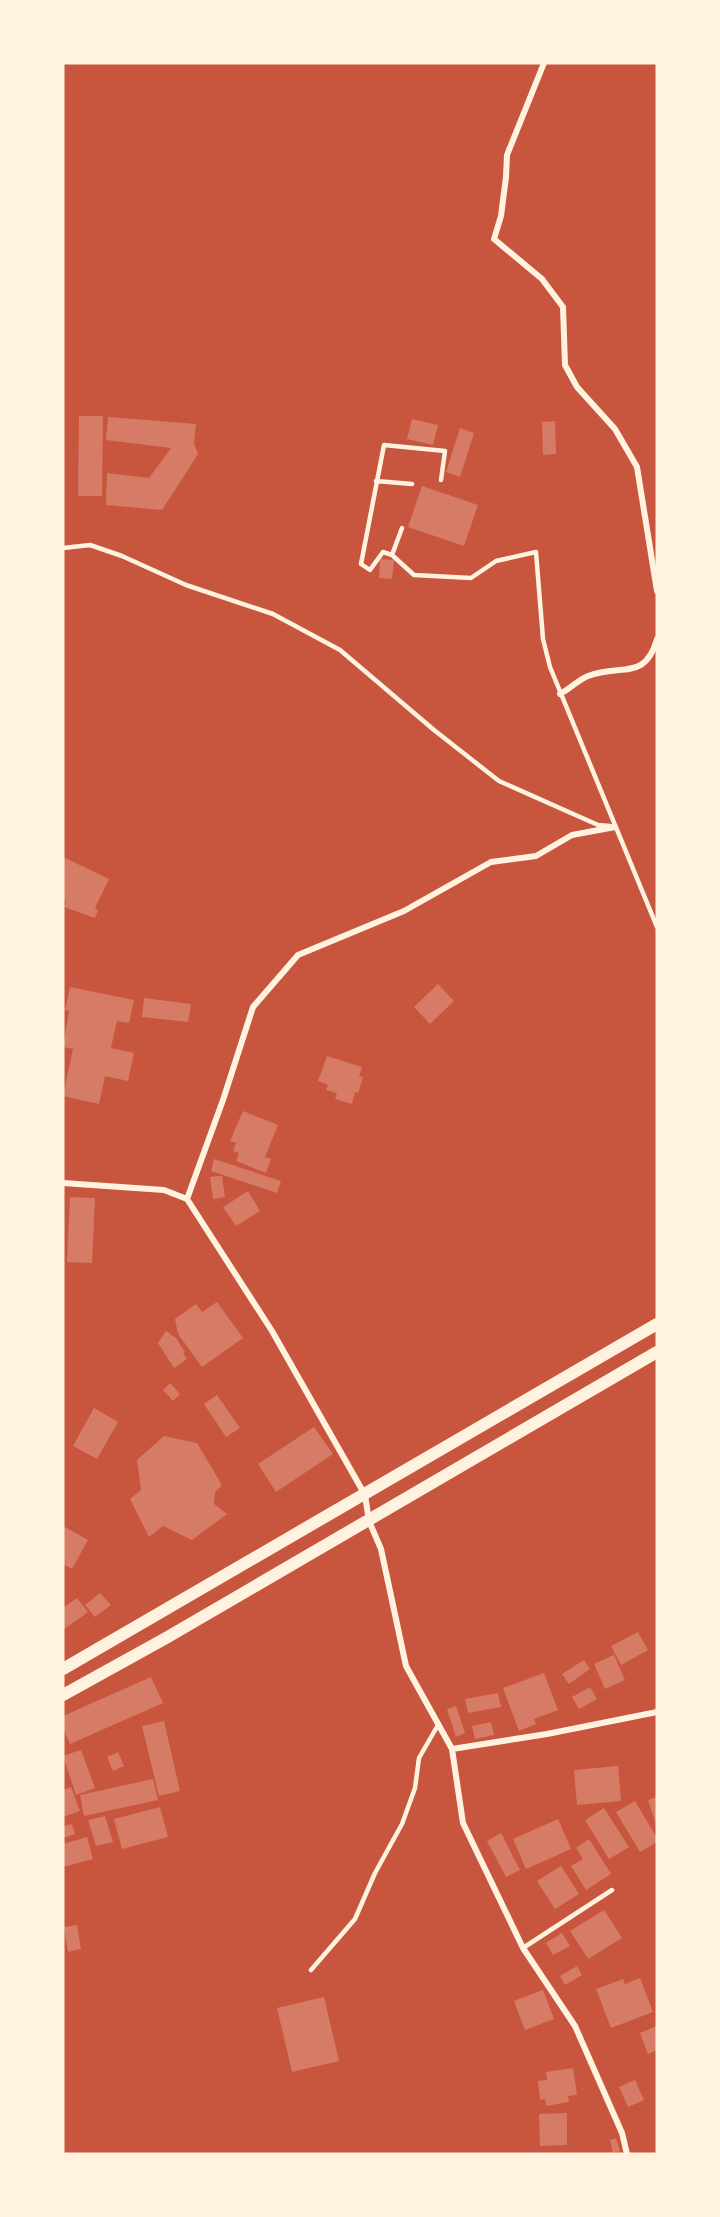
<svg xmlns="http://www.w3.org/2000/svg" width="720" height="2217" viewBox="0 0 720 2217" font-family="Cabin,sans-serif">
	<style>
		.building { fill: #d67c66 }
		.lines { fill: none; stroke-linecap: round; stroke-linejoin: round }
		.service { stroke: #fff3e0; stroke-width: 4.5 }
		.minor { stroke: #fff3e0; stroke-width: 6 }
		.secondary { stroke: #fff3e0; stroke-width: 12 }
	</style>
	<rect width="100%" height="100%" fill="#c8553d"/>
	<path class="building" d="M79 416H103L102 496H78Z
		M108 417 196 424 194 444 198 454 162 510 106 505 107 473 149 478 171 448 106 440Z
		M412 419 438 425 433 445 407 439Z
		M555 421 556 454 543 455 542 422Z
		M460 428 474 433 460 477 446 472Z
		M422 486 478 505 464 546 408 527Z
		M380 559 394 560 392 579 379 578Z
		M63 857 109 879 95 908 98 910 95 918 64 907 66 901 63 900Z
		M438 984 454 1001 430 1024 414 1007Z
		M70 987 134 1000 129 1023 117 1021 111 1048 134 1053 128 1081 105 1076 99 1104 63 1096 73 1049 63 1047 69 1011 65 1010Z
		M144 998 191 1004 188 1022 142 1017Z
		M327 1056 362 1067 359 1076 363 1077 358 1093 355 1092 352 1104 335 1099 337 1093 326 1090 328 1085 318 1081Z
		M243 1111 278 1125 265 1157 271 1159 266 1173 236 1161 239 1153 233 1151 236 1143 230 1141Z
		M214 1159 281 1181 277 1193 211 1171Z
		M222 1176 225 1197 213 1199 210 1177Z
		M248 1191 260 1211 236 1226 223 1207Z
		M70 1197 95 1198 92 1263 67 1262Z
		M217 1302 243 1338 202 1367 178 1334 175 1319 196 1304 202 1312Z
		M166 1331 176 1338 185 1352 183 1353 187 1359 174 1368 158 1343Z
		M170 1383 180 1394 173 1401 163 1390Z
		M217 1395 240 1428 226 1437 204 1404Z
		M94 1408 118 1422 97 1459 73 1446Z
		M314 1427 333 1454 276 1492 258 1464Z
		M164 1436 197 1443 222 1485 215 1492 214 1504 227 1514 192 1540 163 1526 149 1537 130 1499 141 1490 137 1460Z
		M63 1526 88 1540 72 1569 63 1564Z
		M100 1593 111 1605 95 1617 85 1605Z
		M77 1598 88 1612 63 1630V1608Z
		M638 1632 648 1650 621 1665 611 1646Z
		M614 1655 625 1680 605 1689 594 1664Z
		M584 1660 590 1669 569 1684 562 1674Z
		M544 1673 558 1710 534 1719 536 1724 519 1731 503 1688Z
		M151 1677 163 1703 70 1744 63 1728V1716Z
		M590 1687 597 1699 579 1709 572 1697Z
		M498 1693 501 1707 468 1713 465 1699Z
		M456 1706 465 1733 456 1737 447 1709Z
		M164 1721 180 1791 159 1796 142 1726Z
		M491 1722 494 1735 475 1739 472 1726Z
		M81 1750 95 1788 76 1795 63 1756Z
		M118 1752 124 1766 113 1771 107 1757Z
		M618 1766 621 1801 577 1805 574 1770Z
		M153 1779 158 1800 84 1816 80 1795Z
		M71 1787 80 1811 63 1817V1790Z
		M657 1797V1827L648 1800Z
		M635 1801 657 1838V1842L640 1852 616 1812Z
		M160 1807 168 1837 122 1849 114 1819Z
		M604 1808 629 1847 609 1859 585 1820Z
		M105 1816 113 1842 96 1846 88 1820Z
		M558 1819 571 1849 526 1869 513 1839Z
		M72 1824 75 1834 63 1838V1826Z
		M501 1833 520 1870 506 1877 487 1841Z
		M87 1837 93 1859 63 1867V1844Z
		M589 1839 611 1874 586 1890 571 1866 583 1859 576 1848Z
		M561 1866 579 1894 555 1909 537 1881Z
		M604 1910 622 1938 588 1959 570 1931Z
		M77 1925 81 1949 68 1952 64 1927Z
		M562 1933 570 1946 553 1955 546 1943Z
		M577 1966 582 1975 565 1985 560 1976Z
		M640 1978 653 2012 611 2028 596 1989 623 1979 625 1984Z
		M543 1990 554 2019 525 2030 514 2001Z
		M324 1997 339 2061 292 2072 277 2008Z
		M657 2026V2050L648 2054 640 2033Z
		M573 2068 577 2095 568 2096 569 2102 546 2106 545 2099 540 2100 538 2081 547 2080 546 2072Z
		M635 2080 644 2100 628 2107 619 2087Z
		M567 2113V2145L540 2146 539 2114Z
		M616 2138 620 2151 613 2153 610 2140Z"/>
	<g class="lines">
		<path class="service" d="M441 480 445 451 384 445 361 564 370 570 383 552 392 555 414 575 471 578 496 561 536 552 543 639 550 667 657 927
			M376 481 412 484
			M63 548 90 545 122 556 186 585 273 614 340 650 434 730 499 781 598 825 610 826
			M392 555 402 528
			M523 1948 612 1890
			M311 1970 355 1919 375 1873 402 1824 415 1788 419 1758 438 1725"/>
		<path class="minor" d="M544 63 507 155 506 177 501 216 494 239 542 279 563 307 565 365 577 387 615 429 637 467 657 591
			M560 694C570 689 578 680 588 676 620 663 645 682 657 639
			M63 1183 164 1190 187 1199 272 1331 365 1495 369 1521 381 1549 406 1666 452 1749 547 1734 657 1712
			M187 1199 223 1100 253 1007 298 955 404 911 491 862 536 856 572 835 615 827
			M452 1749 463 1823 523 1948 575 2026 622 2133 627 2154"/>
		<path class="secondary" d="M63 1669 657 1324
			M63 1695 166 1638 657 1352"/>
	</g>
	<rect width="720" height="2217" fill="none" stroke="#fff3e0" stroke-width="129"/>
</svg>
